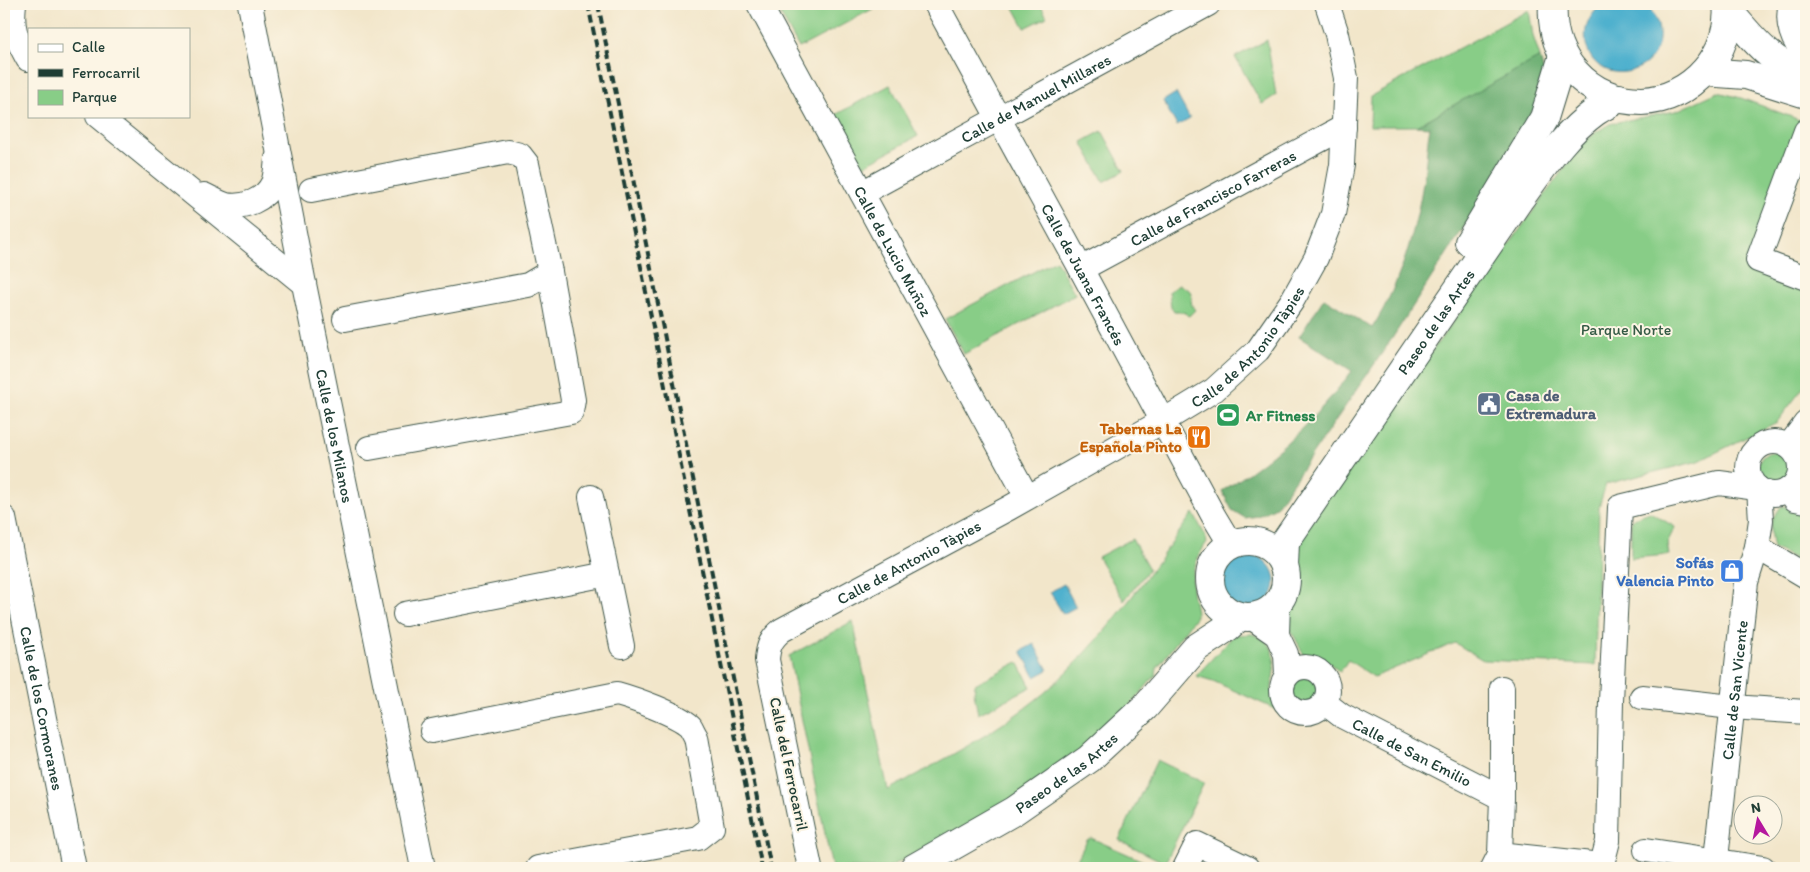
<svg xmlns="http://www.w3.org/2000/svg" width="1810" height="872" viewBox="0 0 1810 872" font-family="Itim,sans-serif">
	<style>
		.green { fill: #88cd87; stroke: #54855e }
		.forest { fill: #6eb074; stroke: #467654 }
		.water { fill: #4fb1ce; stroke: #377781 }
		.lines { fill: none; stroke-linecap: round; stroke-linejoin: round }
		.minor-casing { stroke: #3f564a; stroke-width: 26 }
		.major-casing { stroke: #3f564a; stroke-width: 30 }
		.minor { stroke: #fff; stroke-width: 24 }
		.major { stroke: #fff; stroke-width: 28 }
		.rail { stroke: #1f3d34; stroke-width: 4; stroke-dasharray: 8 4; stroke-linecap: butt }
		.labels { text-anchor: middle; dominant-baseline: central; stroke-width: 4; stroke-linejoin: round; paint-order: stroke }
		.street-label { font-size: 16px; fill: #1f3d34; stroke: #fcf5e5 }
		.park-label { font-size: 16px; fill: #345a45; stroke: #fcf5e5 }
		.service-label { font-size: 16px; font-weight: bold; fill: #4e5e75; stroke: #fcf5e5; text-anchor: start }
		.leisure-label { font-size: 16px; font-weight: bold; fill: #27864d; stroke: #fcf5e5; text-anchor: start }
		.food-label { font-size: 16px; font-weight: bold; fill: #c56008; stroke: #fcf5e5; text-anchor: end }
		.shop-label { font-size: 16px; font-weight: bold; fill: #366cbe; stroke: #fcf5e5; text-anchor: end }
	</style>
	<rect width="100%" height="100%" fill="#fcf5e5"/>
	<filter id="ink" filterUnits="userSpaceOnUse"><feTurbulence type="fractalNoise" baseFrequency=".02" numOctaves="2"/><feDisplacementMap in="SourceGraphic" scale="10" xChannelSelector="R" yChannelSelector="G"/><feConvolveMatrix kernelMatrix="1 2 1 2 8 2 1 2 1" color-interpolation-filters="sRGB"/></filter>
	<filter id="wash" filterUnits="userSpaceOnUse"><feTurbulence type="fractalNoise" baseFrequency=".0096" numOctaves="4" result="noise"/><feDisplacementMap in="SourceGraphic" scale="20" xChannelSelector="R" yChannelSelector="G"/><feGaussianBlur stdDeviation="1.12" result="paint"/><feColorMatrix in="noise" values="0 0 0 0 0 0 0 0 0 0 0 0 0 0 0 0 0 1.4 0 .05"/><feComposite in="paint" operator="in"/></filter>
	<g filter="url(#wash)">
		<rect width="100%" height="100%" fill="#f2e6ca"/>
		<path class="green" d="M797 4H882L799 48 780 13Z
			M1012 4H1040L1047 17 1025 28Z
			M1529 10 1533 36 1540 57 1416 126H1370L1371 96Z
			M1267 40 1276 95 1262 104 1235 57Z
			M890 85 918 136 863 166 835 115Z
			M1718 92 1741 98 1805 122 1754 261 1806 280V384L1777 422 1699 461 1606 484 1599 507 1595 665 1483 660 1455 643 1374 677 1348 660 1340 672 1323 658 1304 655 1285 619 1298 596 1300 571 1298 552 1302 531 1578 149 1596 132 1612 123 1676 111Z
			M1102 131 1124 171 1104 182 1082 142Z
			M1056 260 1075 294 964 354 945 319Z
			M1179 285C1182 288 1188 288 1190 291 1194 296 1188 303 1195 310L1189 316 1184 312H1174L1171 307 1169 291Z
			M1758 468a16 16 0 1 1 32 0a16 16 0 1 1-32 0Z
			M1782 506 1806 509V564L1773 548C1769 531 1769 518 1782 506Z
			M1650 512 1675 527 1667 543 1669 555 1631 558V523L1633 518Z
			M1193 513 1205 535 1207 542C1199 553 1192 570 1192 584 1191 594 1196 605 1196 616L1157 668 1156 675 1123 713 1074 758 996 811 887 868H832L789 656 853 621 888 790C941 761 996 733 1043 694 1103 643 1147 576 1193 513Z
			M1132 539 1149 569 1124 601 1098 557Z
			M1252 634C1256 636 1263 638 1266 641 1282 656 1270 679 1272 697 1272 702 1276 707 1279 711L1213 681 1196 676 1234 635Z
			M1018 662 1031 687 978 714 974 693 975 684Z
			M1291 689a15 15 0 1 1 30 0a15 15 0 1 1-30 0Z
			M1157 760 1204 783 1165 863 1119 840Z
			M1091 838 1143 861 1145 868H1075L1074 866 1087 840Z"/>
		<path class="forest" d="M1540 57 1544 73 1543 94 1470 218 1391 340 1276 507 1258 516 1245 518 1232 510 1222 491C1275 457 1314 421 1352 371L1299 337 1324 298 1372 328C1402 282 1418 223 1425 169 1427 155 1427 141 1430 127L1416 126Z"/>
		<path class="water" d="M1602 4C1612 4 1636 1 1644 5 1650 8 1655 16 1657 22 1673 74 1596 93 1586 44 1583 27 1590 15 1602 4Z
			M1176 93 1190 119 1177 126 1163 101Z
			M1221 582a27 27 0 1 1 54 0a27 27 0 1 1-54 0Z
			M1064 584 1076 607 1063 614 1050 592Z
			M1034 644 1048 670 1035 677 1021 651Z"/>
	</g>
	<g filter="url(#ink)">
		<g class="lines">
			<defs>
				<g id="minor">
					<path d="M14 4C11 29 16 37 28 59"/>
					<path id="s1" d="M250 4 304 284 423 868"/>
					<path id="s2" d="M759 4 1027 497"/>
					<path id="s3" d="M936 4 1081 269 1213 515 1231 545"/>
					<path d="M1791 4C1786 22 1792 42 1806 55"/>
					<path d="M98 116 304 284"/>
					<path d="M1806 131 1758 260 1806 278"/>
					<path d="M311 190 508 152 520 155 527 164 550 272 528 285 345 319"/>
					<path id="s4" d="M862 193 1208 4"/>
					<path d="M204 195C211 198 219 203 226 205 245 208 265 200 273 183 276 176 276 166 277 159"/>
					<path id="s5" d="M1081 269 1344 127"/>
					<circle cx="1774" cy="468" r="26"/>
					<path d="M1789 446 1806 423"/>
					<path d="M369 448 571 412 573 400 550 272"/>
					<path d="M1789 489 1795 499 1806 501"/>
					<path d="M591 497 607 574"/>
					<path id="s6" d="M4 518 74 868"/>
					<path d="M1757 547 1806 576"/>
					<path d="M405 614 607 574 622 646"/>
					<path d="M1251 617 1277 635 1286 654 1287 675"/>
					<path d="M1277 635 1278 603"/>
					<circle cx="1305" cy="690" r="23"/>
					<path d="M1642 697 1732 707 1806 712"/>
					<path id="s7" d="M1325 703 1342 716 1502 798 1500 854 1493 868"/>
					<path d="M432 731 617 694C635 699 677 714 690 726 692 729 694 734 696 737L712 827 698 838 538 868"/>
					<path d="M1502 798V688"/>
					<path d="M1646 850 1763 868"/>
					<path d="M1500 854 1601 865"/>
					<path id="s8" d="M810 868 767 660C768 646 771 639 782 630L1009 508 1163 421 1214 390 1258 350 1292 301 1316 258 1333 214 1342 165 1346 78 1337 34 1327 4"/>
					<path d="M1185 868 1197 844 1247 868"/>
					<path d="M1601 868 1608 841 1611 701 1620 507 1719 483 1757 488"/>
					<path id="s9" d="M1715 868 1746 582 1757 547 1761 520 1759 489"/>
				</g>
				<g id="major">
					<path d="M1553 4C1549 57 1587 101 1642 101 1691 100 1733 53 1727 4"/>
					<path d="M1728 10C1750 36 1772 64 1806 76"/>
					<path d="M1704 72 1746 75 1806 94"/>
					<path d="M1469 242 1544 118 1563 56"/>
					<circle cx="1248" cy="579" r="38"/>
					<path id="s10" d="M1284 567 1285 542 1519 200C1542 169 1563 135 1595 112 1602 107 1611 103 1619 98"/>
					<path id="s11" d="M914 868 1014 811 1089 759 1145 707 1196 648 1228 627 1239 617"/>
				</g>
			</defs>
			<use href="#minor" class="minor-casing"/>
			<use href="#major" class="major-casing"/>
			<use href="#minor" class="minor"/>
			<use href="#major" class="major"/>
			<path class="rail" d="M588 4 762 868
				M598 4 771 868"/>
		</g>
	</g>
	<defs>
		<symbol id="civic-square" viewBox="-11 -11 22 22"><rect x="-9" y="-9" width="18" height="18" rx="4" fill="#5c6f8a" stroke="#fcf5e5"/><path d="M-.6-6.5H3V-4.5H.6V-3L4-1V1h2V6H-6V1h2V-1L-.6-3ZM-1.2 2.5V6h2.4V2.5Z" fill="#fff"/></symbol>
		<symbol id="stadium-square" viewBox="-11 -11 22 22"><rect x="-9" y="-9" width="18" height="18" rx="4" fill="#2e9e5b" stroke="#fcf5e5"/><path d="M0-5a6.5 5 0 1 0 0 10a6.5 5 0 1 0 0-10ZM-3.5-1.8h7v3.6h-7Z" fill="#fff"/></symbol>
		<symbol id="restaurant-square" viewBox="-11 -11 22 22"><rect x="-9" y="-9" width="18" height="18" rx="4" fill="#e8710a" stroke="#fcf5e5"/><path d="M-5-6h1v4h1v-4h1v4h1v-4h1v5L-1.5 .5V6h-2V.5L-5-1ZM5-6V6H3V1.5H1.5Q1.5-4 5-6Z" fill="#fff"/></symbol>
		<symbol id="shop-square" viewBox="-11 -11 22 22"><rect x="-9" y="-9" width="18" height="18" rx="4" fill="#3f7fe0" stroke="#fcf5e5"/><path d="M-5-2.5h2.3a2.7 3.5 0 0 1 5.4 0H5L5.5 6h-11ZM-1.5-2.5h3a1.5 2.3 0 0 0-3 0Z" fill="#fff"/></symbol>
	</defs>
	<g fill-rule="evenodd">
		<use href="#civic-square" x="1475" y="390" width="28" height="28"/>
		<use href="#stadium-square" x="1214" y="401" width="28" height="28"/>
		<use href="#restaurant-square" x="1185" y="423" width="28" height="28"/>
		<use href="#shop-square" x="1718" y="557" width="28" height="28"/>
	</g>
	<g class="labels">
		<g class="street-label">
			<text stroke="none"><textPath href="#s4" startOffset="198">Calle de Manuel Millares</textPath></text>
			<text stroke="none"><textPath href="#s5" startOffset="150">Calle de Francisco Farreras</textPath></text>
			<text stroke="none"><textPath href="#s2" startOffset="281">Calle de Lucio Muñoz</textPath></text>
			<text stroke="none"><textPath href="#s3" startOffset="308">Calle de Juana Francés</textPath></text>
			<text stroke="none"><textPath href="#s10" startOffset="292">Paseo de las Artes</textPath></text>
			<text stroke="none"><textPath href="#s8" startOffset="796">Calle de Antonio Tàpies</textPath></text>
			<text stroke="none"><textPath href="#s1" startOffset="440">Calle de los Milanos</textPath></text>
			<text stroke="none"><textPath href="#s8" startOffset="391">Calle de Antonio Tàpies</textPath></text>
			<text stroke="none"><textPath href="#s9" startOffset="179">Calle de San Vicente</textPath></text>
			<text stroke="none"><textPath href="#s6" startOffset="194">Calle de los Cormoranes</textPath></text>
			<text stroke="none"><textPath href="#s7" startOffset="100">Calle de San Emilio</textPath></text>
			<text transform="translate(789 764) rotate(78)">Calle del Ferrocarril</text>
			<text stroke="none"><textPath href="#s11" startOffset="180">Paseo de las Artes</textPath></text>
		</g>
		<g class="park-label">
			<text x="1626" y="329">Parque Norte</text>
		</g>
		<g class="service-label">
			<text x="1506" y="395">Casa de<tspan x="1506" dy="18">Extremadura</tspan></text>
		</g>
		<g class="leisure-label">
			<text x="1246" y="415">Ar Fitness</text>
		</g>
		<g class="food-label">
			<text x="1182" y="428">Tabernas La<tspan x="1182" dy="18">Española Pinto</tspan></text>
		</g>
		<g class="shop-label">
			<text x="1714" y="562">Sofás<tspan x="1714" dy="18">Valencia Pinto</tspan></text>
		</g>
	</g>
	<rect width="1810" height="872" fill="none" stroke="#fcf5e5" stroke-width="20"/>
	<rect x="28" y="28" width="162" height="90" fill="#fcf5e5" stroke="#a4ab9e"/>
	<rect x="38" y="44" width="25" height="8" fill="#ffffff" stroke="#a4ab9e"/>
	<text x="72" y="52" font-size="15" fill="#1f3d34">Calle</text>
	<rect x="38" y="69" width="25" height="8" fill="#1f3d34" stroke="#a4ab9e"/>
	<text x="72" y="78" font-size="15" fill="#1f3d34">Ferrocarril</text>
	<rect x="38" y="90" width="25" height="15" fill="#88cd87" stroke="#a4ab9e"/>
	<text x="72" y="102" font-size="15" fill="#1f3d34">Parque</text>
	<g transform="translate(1758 820) rotate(350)"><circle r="24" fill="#fcf5e5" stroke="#a4ab9e"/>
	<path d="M0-4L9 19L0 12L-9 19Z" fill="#b5179e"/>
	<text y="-8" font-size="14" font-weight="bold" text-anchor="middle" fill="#1f3d34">N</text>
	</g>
</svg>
